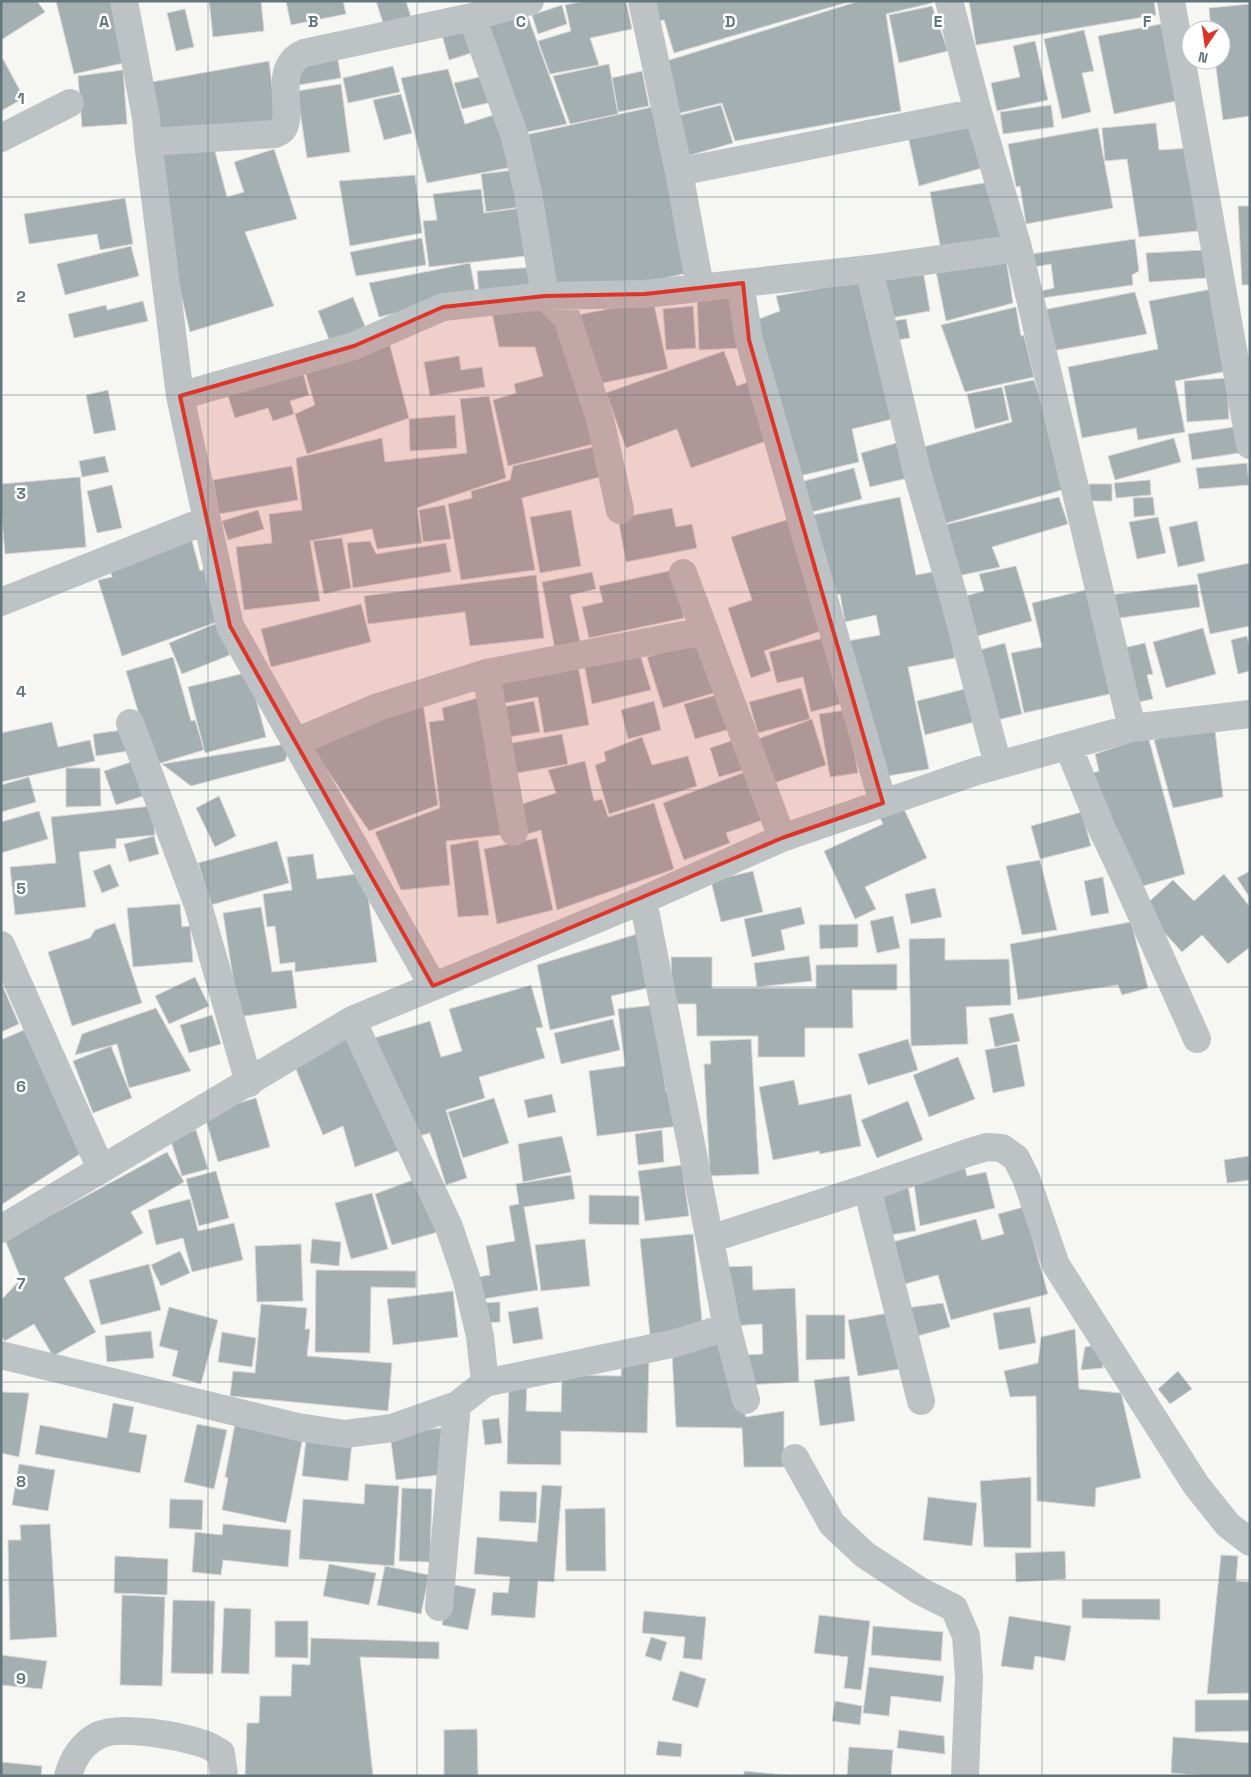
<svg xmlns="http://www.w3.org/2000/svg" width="1251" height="1777" viewBox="0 0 1251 1777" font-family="'Space Grotesk',sans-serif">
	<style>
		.building { fill: #a4afb2; stroke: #d8d7d6 }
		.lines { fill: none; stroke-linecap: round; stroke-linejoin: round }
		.minor { stroke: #bdc3c5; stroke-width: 28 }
		.marked { fill: #de352b; fill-opacity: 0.2; stroke: #de352b; stroke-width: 4; stroke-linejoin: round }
		.grid { fill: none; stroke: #62767d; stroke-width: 1; stroke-opacity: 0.55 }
		.grid-label { font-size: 16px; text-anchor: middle; font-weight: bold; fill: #62767d; stroke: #fff; stroke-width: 5; stroke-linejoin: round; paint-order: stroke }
	</style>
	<rect width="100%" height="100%" fill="#f6f6f3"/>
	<path class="building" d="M1 1H37L45 12 1 40Z
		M56 1H114L128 62 74 74Z
		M209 1H261L264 31 213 37Z
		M286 1H343L346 14 291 25Z
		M376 1H406L412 21 385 29Z
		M585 1H626L632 29 590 38 599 65 550 74 538 41 571 31 565 5Z
		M647 1H852L674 53 664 20 651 23Z
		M859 1H931L932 3 886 14 901 111 735 141 722 103 672 115 660 63Z
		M969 1H1154L1156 15 976 45Z
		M1250 4V116L1223 120 1215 60H1221V30H1211L1209 8Z
		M562 5 567 24 538 34 532 15Z
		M932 6 948 51 899 63 889 15Z
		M185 9 194 47 176 51 167 13Z
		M527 14 567 124 517 134 479 28Z
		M468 20 478 51 449 60 440 28Z
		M1161 24 1176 101 1114 114 1098 36Z
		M1084 30 1094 71 1082 73 1091 112 1062 119 1044 39Z
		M1035 41 1048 100 997 111 991 83 1020 77 1013 46Z
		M337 54 341 78 299 85 295 63Z
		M3 59 24 98 1 111V60Z
		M269 61 277 127 157 137 152 82Z
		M609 64 618 114 570 124 553 76Z
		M393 66 400 92 348 103 343 78Z
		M448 69 465 124 497 114 513 167 427 183 401 78Z
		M123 70 127 124 82 127 78 76Z
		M642 71 649 106 618 112 612 78Z
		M484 76 492 102 462 109 454 83Z
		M341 84 350 152 307 158 297 91Z
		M401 94 412 133 384 140 373 100Z
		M721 105 733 143 684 157 673 117Z
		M1051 105 1054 127 1003 134 1000 112Z
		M652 107 688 273 638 284 549 292 521 136Z
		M972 119 982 168 919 186 908 136Z
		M1156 123 1159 150 1192 148 1198 231 1139 237 1127 159 1105 161 1102 128Z
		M1098 128 1113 208 1026 224 1020 186 1016 187 1008 144Z
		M213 144 227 197 244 192 234 162 274 149 297 219 245 232 274 306 190 332 179 286 155 150Z
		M515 170 521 207 486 212 481 174Z
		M415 175 422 233 350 246 339 181Z
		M990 182 1004 242 941 250 930 192Z
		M481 189 484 213 520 208 526 256 429 267 423 221 437 220 433 194Z
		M125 198 133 244 100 250 97 234 29 244 24 214Z
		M1238 206H1250V285H1242Z
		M422 238 426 265 356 276 350 252Z
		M1135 239 1139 271 1132 275 1133 285 1042 298 1041 291 1054 288 1051 264 1033 267 1031 254Z
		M131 246 139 276 65 295 57 264Z
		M1204 250 1206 278 1149 282 1146 253Z
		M1006 258 1013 303 946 321 936 272Z
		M470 263 476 295 379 317 369 283Z
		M537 267 538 292 479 296 477 271Z
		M923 270 930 311 885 319 875 278Z
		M866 273 901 417 852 429 859 462 795 477 751 322 780 311 776 296 821 288 820 281Z
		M1212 289 1228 371 1175 381 1185 432 1138 440 1136 428 1082 438 1068 367 1158 349 1149 301Z
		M1135 292 1147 334 1052 351 1043 310Z
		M740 293 742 348 699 350 697 295Z
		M353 297 367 331 331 345 318 311Z
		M653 300 668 369 594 385 578 315Z
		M143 301 148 321 74 338 68 314 106 305 107 310Z
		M541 304 571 342 601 442 508 466 493 400 516 393 514 384 543 376 535 347H499L491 308Z
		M693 306 696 348 666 350 663 309Z
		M1016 307 1021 336 1024 335 1034 377 965 392 941 325Z
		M906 319 910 338 889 341 884 322Z
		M389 342 409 418 307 454 295 414 315 405 305 371Z
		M724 351 737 386 748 382 769 440 691 468 677 429 626 448 606 393Z
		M459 356 461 370 482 367 485 387 430 396 424 362Z
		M302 369 309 395 290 401 294 414 273 421 268 408 235 418 227 393Z
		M1227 378 1229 419 1187 422 1184 381Z
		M1034 380 1048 423 1065 489 937 526 916 449 1012 422 1004 386Z
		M1002 387 1009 420 975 429 967 394Z
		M108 390 116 430 94 434 86 395Z
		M489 396 506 478 417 508 422 543 377 549 372 529 310 541 320 601 244 610 236 547 272 543 269 514 302 510 296 458 382 438 385 462 467 453 460 399Z
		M455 415 457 448 410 451 409 419Z
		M1234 427 1239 453 1192 460 1188 434Z
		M1174 438 1181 462 1115 480 1108 456Z
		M907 440 916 476 870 487 861 453Z
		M601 445 607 475 522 498 535 570 461 580 448 504 472 498 471 491 510 480 513 466Z
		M105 456 109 472 82 477 79 461Z
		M1247 463 1249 485 1199 489 1196 468Z
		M292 466 298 500 219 514 213 480Z
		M854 468 862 499 812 512 804 481Z
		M80 477 86 547 5 554 1 508V484Z
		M1150 480 1151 495 1116 498 1114 483Z
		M1089 484H1112V501H1089Z
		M112 485 122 528 97 533 87 491Z
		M900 497 916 575 937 571 955 658 908 667 929 769 881 777 848 641 880 635 876 615 845 622 840 594 828 596 812 515Z
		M1059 497 1068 524 992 547 1000 567 953 577 936 527Z
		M1153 497 1155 515 1134 517 1133 498Z
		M445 505 451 539 423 542 419 510Z
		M672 508 676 527 692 524 697 548 626 562 618 518Z
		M258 510 264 529 228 540 222 521Z
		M571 510 581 566 540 573 530 517Z
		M796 517 829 628 764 651 771 671 751 678 728 608 752 600 731 537Z
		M1158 517 1166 553 1137 559 1129 522Z
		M1197 521 1205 561 1178 567 1169 527Z
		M190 533 200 571 204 569 217 622 122 656 98 580 112 577 109 566Z
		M342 538 351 588 324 594 313 541Z
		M370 541 376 554 446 543 451 572 353 588 347 543Z
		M1250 563V626L1210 634 1197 574Z
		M1016 566 1032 621 970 638 958 598 984 591 979 574Z
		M674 570 684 618 589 638 582 607 603 602 599 586Z
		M592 572 596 589 570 595 582 650 556 655 542 582Z
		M536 575 544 638 470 646 465 612 368 624 364 596Z
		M1197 584 1200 607 1112 619 1109 595Z
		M1086 590 1110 694 1024 713 1011 653 1042 647 1032 603Z
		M361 604 371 642 271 667 261 629Z
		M217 623 230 655 182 674 169 643Z
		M1203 628 1216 674 1166 688 1153 642Z
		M831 636 848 702 811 712 803 677 777 683 769 652Z
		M1247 636 1250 648V671L1238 674 1231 640Z
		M702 641 717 692 663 708 647 657Z
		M1005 643 1022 714 989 722 972 652Z
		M1145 643 1153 674 1147 675 1153 699 1129 704 1115 650Z
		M638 648 651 690 592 704 583 659Z
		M173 657 191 721 195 720 204 750 154 765 126 671Z
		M577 660 589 725 544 733 538 697 499 704 492 679Z
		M249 672 266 737 205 753 188 687Z
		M801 688 810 719 758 733 749 702Z
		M969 688 978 721 925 735 917 701Z
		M720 694 730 729 695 739 684 704Z
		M481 697 487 759 494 758 501 835 446 841 450 885 401 890 375 832 440 808 429 722 444 720 442 708Z
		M534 701 540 732 503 738 498 708Z
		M654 701 661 730 628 739 621 710Z
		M423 703 438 805 369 831 308 742Z
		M847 710 858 773 830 777 819 714Z
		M812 719 826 765 766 786 750 742Z
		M52 722 58 747 90 740 95 761 1 782V733Z
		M1214 722 1223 797 1173 808 1154 740Z
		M130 729 135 750 96 756 93 734Z
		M562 734 568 764 512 774 507 744Z
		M1148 736 1185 874 1136 888 1083 776 1099 771 1095 754Z
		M642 737 652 765 688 756 697 786 609 814 595 765 606 761 604 752Z
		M737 739 747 769 719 777 710 748Z
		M292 743 285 761 191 786 162 764Z
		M134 761 146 795 116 805 104 771Z
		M585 761 594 801 602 799 608 817 654 803 674 869 557 910 541 830 521 836 516 806 556 793 548 770Z
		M66 768H100L101 806 66 807Z
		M750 770 768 818 726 833 730 843 684 860 663 803Z
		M29 777 36 802 1 812V785Z
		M219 796 236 836 215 847 196 808Z
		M152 806 155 835 116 839V848L79 852 86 907 15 915 10 867 56 863 51 817Z
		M903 807 927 858 865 887 876 909 855 919 824 851 883 824 880 818Z
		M39 811 48 839 1 853V822Z
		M1082 812 1091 846 1040 859 1031 826Z
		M154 836 159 854 129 862 124 844Z
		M537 838 553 910 497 924 484 849Z
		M478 840 489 915 458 917 450 845Z
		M277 841 289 883 211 905 198 863Z
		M313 854 317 879 365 873 377 962 295 972V962L280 964 275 926 267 927 263 894 292 890 287 857Z
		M1040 860 1057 930 1022 935 1006 866Z
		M110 864 119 886 102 893 93 871Z
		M753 871 763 912 721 922 711 881Z
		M1250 871V898L1237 878Z
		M1224 874 1250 907V947L1228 964 1202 935 1182 952 1142 908 1173 880 1194 901Z
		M1103 877 1109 913 1091 916 1084 881Z
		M935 888 942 917 911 924 905 894Z
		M180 904 182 927 190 926 193 962 133 967 127 908Z
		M261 907 272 972 292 970 297 1008 239 1017 223 913Z
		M801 907 805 924 781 930 785 950 752 957 744 919Z
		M893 916 900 948 877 953 870 921Z
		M1131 922 1148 988 1122 995 1118 985 1018 1000 1010 944Z
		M115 923 142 1003 72 1026 48 952 90 938 95 930Z
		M858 924V947L820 949 819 925Z
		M640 933 652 987 611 996 615 1015 550 1030 537 965Z
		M945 938V960L1009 959 1011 1005 966 1007 968 1044 911 1046 909 939Z
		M809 956 812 981 757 987 754 963Z
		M671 957H712V988H816V965L897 964V990H852L853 1028H805V1057H758V1036H697L696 1004H672Z
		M195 977 209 1006 169 1024 155 996Z
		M1 982 19 1024 1 1032Z
		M531 985 543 1027 536 1028 545 1058 479 1077 485 1098 446 1110 467 1178 446 1185 430 1133 412 1138 371 1039 430 1021 441 1057 462 1051 449 1009Z
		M655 1005 666 1091H675L679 1126 597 1136 589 1071 625 1066 618 1009Z
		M156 1008 191 1071 129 1088 117 1044 75 1055 82 1034Z
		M1013 1013 1020 1041 995 1047 989 1018Z
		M212 1015 221 1044 189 1053 180 1025Z
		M613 1019 620 1050 561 1064 554 1033Z
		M24 1030 86 1150 1 1205V1040Z
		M354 1035 406 1148 355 1167 343 1126 323 1135 295 1067Z
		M751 1039 759 1174 710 1176 704 1064H711L710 1041Z
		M908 1039 918 1070 868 1085 858 1054Z
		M1017 1044 1025 1086 993 1093 985 1050Z
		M111 1046 132 1098 93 1113 73 1061Z
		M958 1057 975 1099 929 1117 913 1075Z
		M794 1080 799 1105 851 1094 861 1146 820 1154 819 1151 773 1160 759 1087Z
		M552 1094 556 1112 528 1118 524 1100Z
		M256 1098 270 1147 218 1162 204 1113Z
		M494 1098 509 1143 463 1158 448 1112Z
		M908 1101 923 1140 877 1158 861 1120Z
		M196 1130 208 1169 182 1176 170 1138Z
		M662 1130 664 1162 638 1165 635 1134Z
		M562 1136 571 1172 523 1182 518 1144Z
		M167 1152 184 1182 131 1212 143 1233 64 1278 96 1332 53 1356 34 1324 5 1341 1 1336V1300L21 1279 5 1240Z
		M1249 1156 1250 1180 1227 1183 1224 1160Z
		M963 1161 967 1176 986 1172 995 1208 920 1226 913 1177Z
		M682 1165 689 1216 645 1221 638 1171Z
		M216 1171 229 1218 199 1226 186 1179Z
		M571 1175 575 1199 524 1207 538 1290 477 1300 473 1278 490 1275 486 1246 515 1241 509 1206 519 1204 516 1184Z
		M421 1177 438 1232 392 1245 375 1194Z
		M907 1180 916 1231 889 1235 880 1187Z
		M372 1193 388 1249 351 1259 335 1203Z
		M589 1195 639 1196V1225L589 1224Z
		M190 1199 198 1231 234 1223 243 1260 192 1272 183 1238 156 1245 148 1210Z
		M1024 1207 1048 1294 951 1320 938 1275 905 1284 893 1242 976 1219 982 1240 1004 1234 998 1214Z
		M693 1234 703 1330 650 1335 640 1239Z
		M312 1239 341 1242 339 1266 310 1263Z
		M585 1239 590 1286 541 1291 535 1245Z
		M301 1244 303 1301 257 1302 255 1246Z
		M180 1251 190 1273 161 1286 151 1265Z
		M149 1264 161 1310 101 1325 89 1280Z
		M752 1266 753 1290 795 1288 799 1382 747 1385 745 1355 763 1354 762 1324 731 1326 722 1267Z
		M316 1270 416 1271V1288L371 1287 370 1353 315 1352Z
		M453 1291 458 1337 393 1345 387 1299Z
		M500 1302V1322L480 1323 479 1303Z
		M943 1303 950 1327 914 1337 906 1308Z
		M261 1304 307 1308 305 1329H310L307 1356 392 1363 388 1411 230 1396 233 1371 255 1373Z
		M169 1307 218 1320 201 1384 172 1376 178 1351 159 1346Z
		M538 1307 543 1339 513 1344 508 1312Z
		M1030 1307 1036 1343 999 1350 993 1313Z
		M895 1312 905 1368 858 1376 848 1320Z
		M806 1315H845V1359L806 1360Z
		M1075 1329 1079 1389 1121 1393 1141 1478 1096 1488 1095 1507 1037 1501 1036 1396 1010 1397 1004 1371 1038 1363 1041 1337Z
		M151 1331 154 1358 107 1362 105 1336Z
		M222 1332 256 1338 252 1367 218 1362Z
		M722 1339 746 1417 784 1411V1467H744L742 1428 676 1427 672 1353Z
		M1101 1344 1103 1368 1081 1370 1085 1347Z
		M649 1359 647 1433 561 1431V1465L507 1464 509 1380H527L526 1411 561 1412 562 1375 621 1376 622 1360Z
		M1178 1371 1192 1389 1170 1404 1158 1389Z
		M849 1376 855 1421 820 1426 814 1380Z
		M1 1392 29 1393 19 1457 1 1453Z
		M113 1403 134 1407 129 1432 147 1435 140 1473 35 1454 40 1425 107 1438Z
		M499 1418 502 1443 485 1445 482 1420Z
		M197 1424 227 1430 214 1489 184 1482Z
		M235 1424 303 1437 286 1523 222 1510 228 1478 225 1477Z
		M441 1428 447 1474 396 1480 390 1434Z
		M306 1439 352 1442 348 1481 302 1476Z
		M19 1464 55 1470 48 1511 12 1505Z
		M1031 1477V1548L984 1547 980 1481Z
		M365 1484 399 1486 394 1566 299 1559 303 1499 364 1504Z
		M542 1485 562 1486 554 1582 538 1581 535 1618 491 1615 493 1592 508 1593 510 1577 474 1574 477 1537 537 1542Z
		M402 1488 432 1489 430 1562 399 1561Z
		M500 1491 537 1492 536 1523 499 1521Z
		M928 1497 977 1503 972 1546 923 1540Z
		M170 1499 203 1500 202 1530 169 1528Z
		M605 1508 606 1571H566L565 1509Z
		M50 1524 57 1637 10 1640 8 1540H21L20 1525Z
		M223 1524 291 1530 288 1567 223 1560 221 1575 192 1572 195 1532 222 1535Z
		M1065 1551 1066 1579 1016 1582 1015 1553Z
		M1221 1555 1238 1556 1236 1581 1250 1582V1693L1207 1694Z
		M115 1556 168 1559 167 1595 114 1593Z
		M329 1564 376 1573 369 1605 323 1596Z
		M385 1566 429 1575 421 1614 377 1605Z
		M450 1584 476 1589 468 1630 442 1625Z
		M122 1595 165 1597 162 1686 120 1685Z
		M1082 1599H1160V1620L1082 1618Z
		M173 1600 215 1601 213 1674 171 1673Z
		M224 1608 251 1609 249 1674 221 1673Z
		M644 1611 706 1617 702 1660 683 1658 685 1637 642 1633Z
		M819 1615 870 1621 861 1690 844 1688 848 1657 814 1653Z
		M1009 1616 1071 1626 1065 1661 1035 1656 1033 1670 1001 1666Z
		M275 1621H308V1658L275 1657Z
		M873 1626 943 1632 941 1661 871 1655Z
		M651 1637 667 1642 661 1661 645 1656Z
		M311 1638 439 1642V1659L360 1657 373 1776H245L247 1723H259L260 1696H291L292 1664 310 1665Z
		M1 1655 47 1661 42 1689 1 1685Z
		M869 1667 944 1676 941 1702 891 1696 889 1716 863 1713Z
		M680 1671 706 1679 698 1708 672 1700Z
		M1195 1700H1250V1731L1195 1732Z
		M835 1701 862 1706 860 1725 832 1721Z
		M477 1729 478 1776H444V1730Z
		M899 1730 944 1736 945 1754 897 1748Z
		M1173 1737 1250 1743V1776H1207L1171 1773Z
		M658 1741 682 1744 681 1757 656 1755Z
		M849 1747 893 1750 891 1776H847Z
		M1 1762 42 1766 41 1776H1Z
		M744 1771 794 1776H744Z"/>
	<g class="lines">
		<path class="minor" d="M124 1 146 118 148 142 180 396 230 626 433 986
			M642 1 679 172 700 287
			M949 1 978 112 1018 248 1132 728
			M1171 1 1250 445
			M472 17 515 137 528 193 545 296 567 318 600 419 620 510
			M1 138 70 103
			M148 142 275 134C278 132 280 132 282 130 296 113 270 68 304 53L472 17 530 1
			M679 172 978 112
			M869 269 917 472 953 595 998 765
			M743 283 742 295 749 340 883 803
			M180 396 354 346 443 307 545 296 645 294 869 269 1018 248
			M683 573 782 838
			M1 602 207 520
			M486 673 514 832
			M130 723 198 905 249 1083
			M296 742 378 707 486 673 705 631
			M1068 746 1102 829 1121 869 1197 1039
			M643 900 727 1327 746 1400
			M1 945 101 1169
			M352 1020 449 1227 466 1277 480 1336 485 1383
			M867 1188 921 1401
			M1 1229 352 1020 643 900 782 838 977 771 1132 728 1250 714
			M710 1239 867 1188 970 1152 987 1147 1002 1148 1016 1158 1026 1178 1056 1265 1196 1485 1228 1525 1250 1542
			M1 1355 298 1427 345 1434 392 1428 457 1405 485 1383 676 1343 727 1327
			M795 1458 832 1524 865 1555 920 1591 954 1608 966 1636 969 1677 965 1776
			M439 1607 457 1405
			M68 1776C73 1758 81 1745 97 1736 119 1724 180 1736 204 1744 210 1746 216 1750 221 1753L224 1776"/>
	</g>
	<path class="marked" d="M743 283 749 340 883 803 782 838 433 986 230 626 180 396 354 346 443 307 545 296 645 294Z"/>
	<path class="grid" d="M208 1V1776M417 1V1776M625 1V1776M834 1V1776M1042 1V1776M1 197H1250M1 395H1250M1 592H1250M1 790H1250M1 987H1250M1 1185H1250M1 1382H1250M1 1580H1250"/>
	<g class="grid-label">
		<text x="104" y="27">A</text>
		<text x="313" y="27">B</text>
		<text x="521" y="27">C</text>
		<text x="730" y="27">D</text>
		<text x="938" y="27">E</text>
		<text x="1147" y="27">F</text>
		<text x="21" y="104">1</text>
		<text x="21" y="302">2</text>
		<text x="21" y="499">3</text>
		<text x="21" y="697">4</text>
		<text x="21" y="894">5</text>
		<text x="21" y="1092">6</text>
		<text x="21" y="1289">7</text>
		<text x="21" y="1487">8</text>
		<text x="21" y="1684">9</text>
	</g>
	<rect width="1251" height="1777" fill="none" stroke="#62767d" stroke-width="5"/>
	<g transform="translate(1206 45) rotate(193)"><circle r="24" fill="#ffffff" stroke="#c0c8cb"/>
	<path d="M0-4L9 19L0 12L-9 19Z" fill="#de352b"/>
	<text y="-8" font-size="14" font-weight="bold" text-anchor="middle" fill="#62767d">N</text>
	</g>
</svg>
